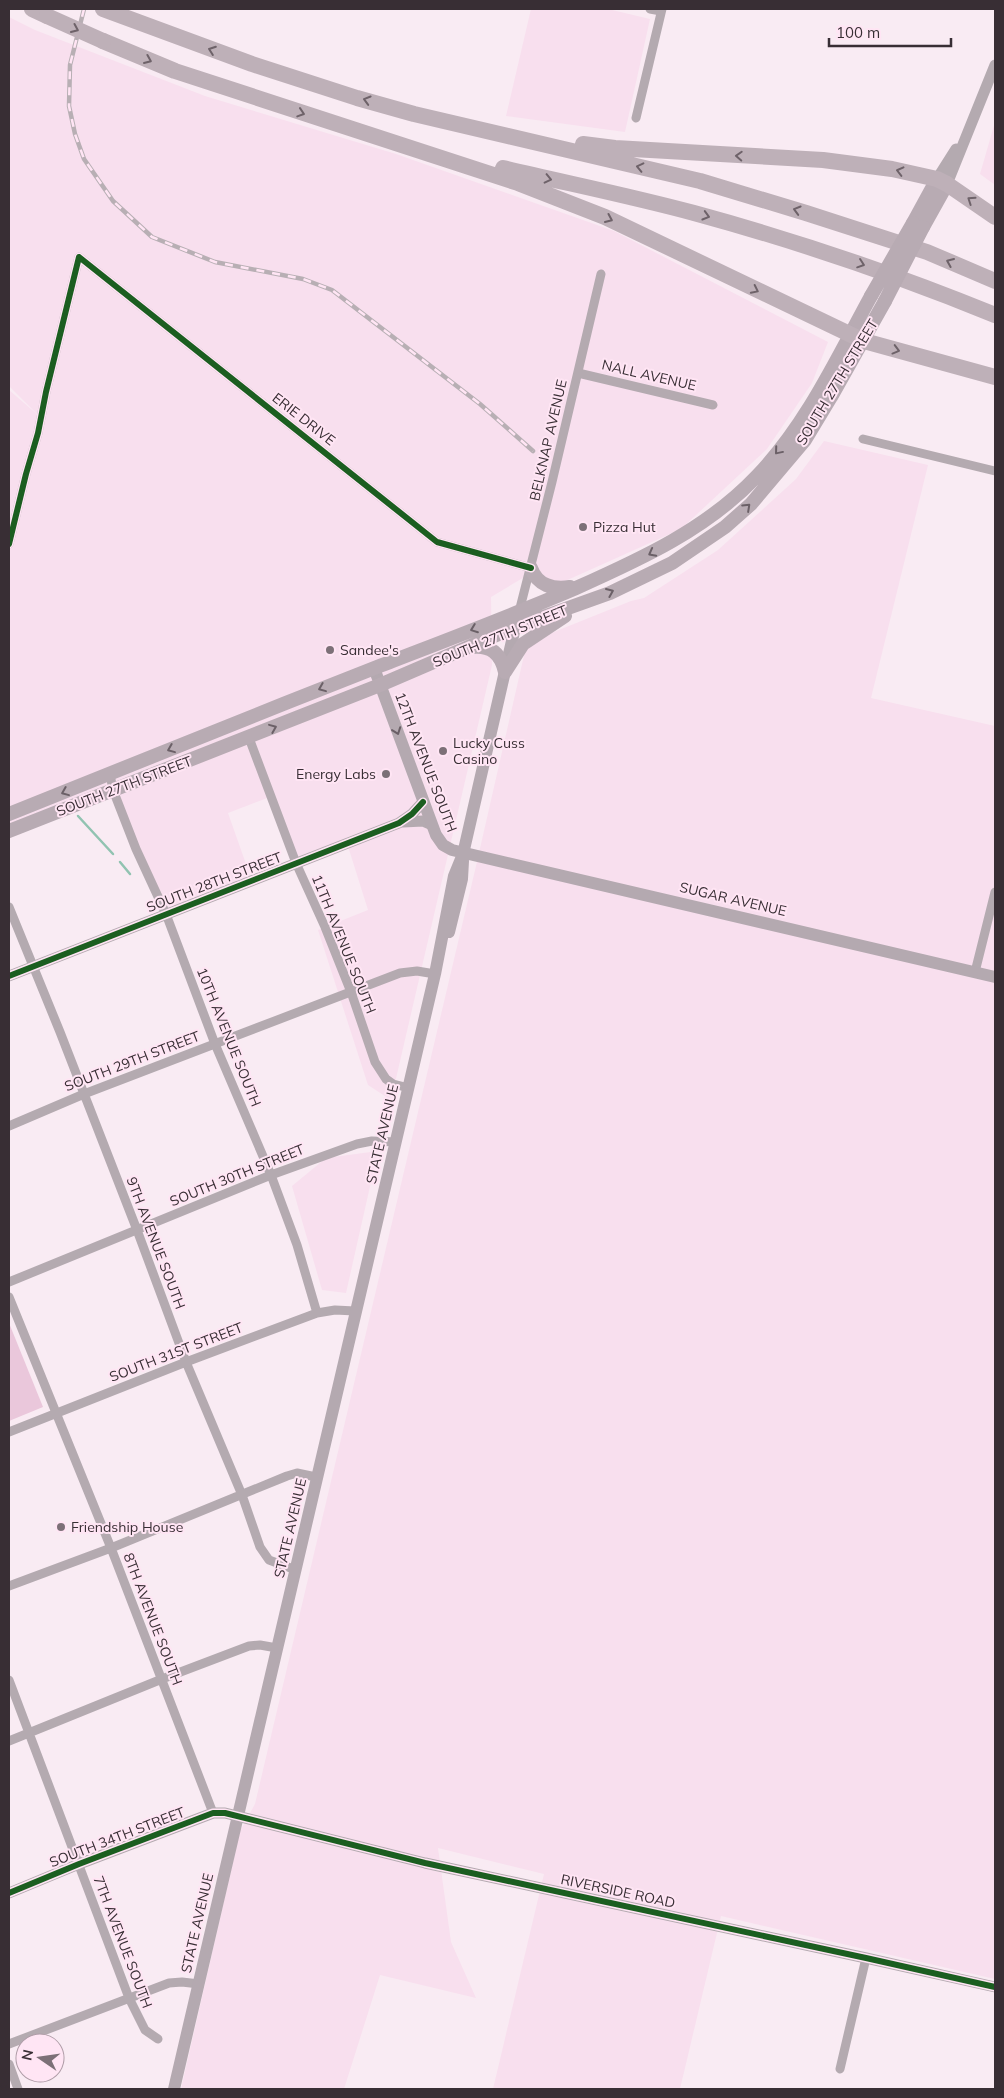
<svg xmlns="http://www.w3.org/2000/svg" width="1004" height="2098" viewBox="0 0 1004 2098" font-family="Mulish,sans-serif">
	<style>
		.built { fill: #f8dfee }
		.green { fill: #eac7db }
		.lines { fill: none; stroke-linecap: round; stroke-linejoin: round }
		.stream { stroke: #91c3b1; stroke-width: 2.5 }
		.minor { stroke: #b4aab0; stroke-width: 9 }
		.tertiary { stroke: #b4aab0; stroke-width: 11 }
		.secondary { stroke: #b4a9b0; stroke-width: 12 }
		.primary { stroke: #b8abb3; stroke-width: 14 }
		.motorway { stroke: #beb0b8; stroke-width: 16 }
		.rail-casing { stroke: #b8afb4; stroke-width: 4.5 }
		.rail { stroke: #ffe5f4; stroke-width: 2.5; stroke-dasharray: 8; stroke-linecap: butt }
		.primary-bridge { stroke: #b8abb3; stroke-width: 14 }
		.motorway-bridge { stroke: #beb0b8; stroke-width: 16 }
		.cycleway-casing { stroke: #ffe5f4; stroke-width: 9 }
		.cycleway { stroke: #1b5e20; stroke-width: 6 }
		.oneway { stroke: #6e6269 }
		.oneway2 { stroke: #6b6067 }
		.oneway3 { stroke: #6a5f66 }
		.poi-dot { fill: #7c7077; stroke: #ffe5f4; stroke-width: 2 }
		.labels { text-anchor: middle; dominant-baseline: central; stroke-width: 4; stroke-linejoin: round; paint-order: stroke }
		.street-label { font-size: 14px; fill: #382e34; stroke: #ffe5f4 }
		.poi-label { font-size: 14px; fill: #382e34; stroke: #ffe5f4; text-anchor: start }
	</style>
	<rect width="100%" height="100%" fill="#f9ebf3"/>
	<path class="built" d="M531 9H608L650 19 625 132 506 116Z
		M9 17 35 30 205 96 396 154 614 231 828 342 812 383 767 449 681 529 563 582H546L538 569 491 597 492 665 391 1100 368 1085 318 930 368 910 347 843 296 863 270 797 228 813 252 881 166 914 113 790 9 831V390L38 415 9 386Z
		M995 122V185L980 174Z
		M824 441 928 465 871 698 995 726V1979L721 1916 680 2089H493L544 1874 438 1848 451 1942 476 1998 380 1975 344 2089H181L240 1831 255 1804 476 866 525 651 539 638 631 601 644 598 718 550 796 479Z
		M378 1151 346 1293 322 1290 292 1186 326 1158Z"/>
	<path class="green" d="M9 1323 43 1407 9 1421Z"/>
	<g class="lines">
		<path class="stream" d="M78 816 113 854
			M120 862 130 874"/>
		<path class="minor" d="M650 9 661 11
			M636 118 662 9
			M578 373 713 405
			M863 439 995 471
			M9 544 26 474 38 433 46 392 79 257 437 542 531 568
			M519 612 552 482 601 274
			M249 738 296 863 325 927 351 992 375 1062 386 1079 393 1084 409 1088
			M110 774 113 790 136 849 166 914 215 1044 271 1175 297 1245 317 1313
			M9 907 60 1032 137 1230 186 1362 242 1495 260 1547 269 1560 296 1570
			M975 972 995 892
			M9 1126 84 1094 400 973 417 971 435 974
			M9 1282 271 1175 357 1144 372 1141 396 1142
			M9 1297 111 1548 213 1813
			M9 1432 186 1362 317 1313 335 1310 355 1311
			M9 1586 111 1548 287 1476 297 1473 316 1477
			M9 1680 129 1998 145 2030 158 2039
			M9 1741 162 1679 249 1646 260 1645 277 1648
			M9 2044 169 1983 182 1982 199 1984
			M9 2064 18 2089
			M840 2069 866 1958"/>
		<path class="tertiary" d="M937 179 956 149
			M947 184 995 65
			M403 822 423 821 432 825
			M9 976 399 823 412 814 423 802
			M9 1893 79 1864 213 1813H225L425 1863 866 1958 995 1987"/>
		<path class="secondary" d="M374 668 436 835 443 845 452 850 995 977
			M449 932 462 879 463 861
			M174 2089 435 974 454 876 463 854 517 619"/>
		<path class="primary" d="M913 223 937 179
			M923 227 947 184
			M531 568C537 585 553 590 570 587
			M472 647C491 645 501 654 505 672
			M505 672 523 644 565 616
			M9 814C132 765 254 715 377 667 444 641 511 616 576 588 641 559 707 529 757 476 807 424 837 358 871 296
			M9 831 380 685 515 627 610 593 672 563 725 527 751 504 805 440 831 397 885 301"/>
		<path class="motorway" d="M32 9 47 16
			M103 9 252 64 357 98 414 114 700 181 806 213 927 252 995 281
			M103 41 175 71 518 183 605 217 864 341 995 377
			M583 144 615 148 823 160 892 169 937 179 947 184 995 217
			M503 168C566 183 631 196 694 213 797 241 897 275 995 315"/>
		<defs>
			<path id="rail" d="M84 9 70 65 69 106 75 134 84 159 113 201 152 237 215 262 303 279 332 290 480 404 533 451"/>
		</defs>
		<use href="#rail" class="rail-casing"/>
		<use href="#rail" class="rail"/>
		<path class="primary-bridge" d="M871 296 913 223
			M885 301 923 227"/>
		<path class="motorway-bridge" d="M47 16 103 41"/>
		<defs>
			<path id="cycleway" d="M9 544 26 474 38 433 46 392 79 257 437 542 531 568
				M9 976 399 823 412 814 423 802
				M9 1893 79 1864 213 1813H225L425 1863 866 1958 995 1987"/>
		</defs>
		<use href="#cycleway" class="cycleway-casing"/>
		<use href="#cycleway" class="cycleway"/>
	</g>
	<defs><path id="oneway-chevron" d="M-2-3.5L2.5 0L-2 3.5" fill="none" stroke-width="1.6" stroke-linecap="round" stroke-linejoin="round" transform="scale(1.25)"/></defs>
	<g class="oneway">
		<use href="#oneway-chevron" transform="translate(75 29) rotate(24)"/>
		<use href="#oneway-chevron" transform="translate(212 50) rotate(-160)"/>
		<use href="#oneway-chevron" transform="translate(148 60) rotate(23)"/>
		<use href="#oneway-chevron" transform="translate(367 100) rotate(-164)"/>
		<use href="#oneway-chevron" transform="translate(301 113) rotate(18)"/>
		<use href="#oneway-chevron" transform="translate(739 156) rotate(-177)"/>
		<use href="#oneway-chevron" transform="translate(640 167) rotate(-167)"/>
		<use href="#oneway-chevron" transform="translate(900 171) rotate(-166)"/>
		<use href="#oneway-chevron" transform="translate(548 179) rotate(13)"/>
		<use href="#oneway-chevron" transform="translate(971 200) rotate(-146)"/>
		<use href="#oneway-chevron" transform="translate(797 210) rotate(-164)"/>
		<use href="#oneway-chevron" transform="translate(706 216) rotate(16)"/>
		<use href="#oneway-chevron" transform="translate(609 219) rotate(24)"/>
		<use href="#oneway-chevron" transform="translate(950 262) rotate(-157)"/>
		<use href="#oneway-chevron" transform="translate(861 264) rotate(19)"/>
		<use href="#oneway-chevron" transform="translate(755 290) rotate(26)"/>
		<use href="#oneway-chevron" transform="translate(896 350) rotate(15)"/>
	</g>
	<g class="oneway2">
		<use href="#oneway-chevron" transform="translate(778 451) rotate(130)"/>
		<use href="#oneway-chevron" transform="translate(747 507) rotate(-43)"/>
		<use href="#oneway-chevron" transform="translate(652 553) rotate(152)"/>
		<use href="#oneway-chevron" transform="translate(610 592) rotate(-23)"/>
		<use href="#oneway-chevron" transform="translate(474 629) rotate(159)"/>
		<use href="#oneway-chevron" transform="translate(322 688) rotate(158)"/>
		<use href="#oneway-chevron" transform="translate(273 728) rotate(-22)"/>
		<use href="#oneway-chevron" transform="translate(171 749) rotate(158)"/>
		<use href="#oneway-chevron" transform="translate(65 792) rotate(158)"/>
	</g>
	<use class="oneway3" href="#oneway-chevron" transform="translate(397 731) rotate(70)"/>
	<g class="poi-dot">
		<circle cx="583" cy="527" r="5"/>
		<circle cx="330" cy="650" r="5"/>
		<circle cx="443" cy="751" r="5"/>
		<circle cx="386" cy="774" r="5"/>
		<circle cx="61" cy="1527" r="5"/>
	</g>
	<g class="labels">
		<g class="street-label">
			<text transform="translate(649 375) rotate(13)">NALL AVENUE</text>
			<text transform="translate(837 382) rotate(-59)">SOUTH 27TH STREET</text>
			<text transform="translate(304 419) rotate(38)">ERIE DRIVE</text>
			<text transform="translate(548 440) rotate(-77)">BELKNAP AVENUE</text>
			<text transform="translate(500 636) rotate(-22)">SOUTH 27TH STREET</text>
			<text transform="translate(426 762) rotate(69)">12TH AVENUE SOUTH</text>
			<text transform="translate(124 786) rotate(-21)">SOUTH 27TH STREET</text>
			<text transform="translate(214 882) rotate(-21)">SOUTH 28TH STREET</text>
			<text transform="translate(733 899) rotate(13)">SUGAR AVENUE</text>
			<text transform="translate(344 944) rotate(68)">11TH AVENUE SOUTH</text>
			<text transform="translate(229 1037) rotate(68)">10TH AVENUE SOUTH</text>
			<text transform="translate(132 1061) rotate(-21)">SOUTH 29TH STREET</text>
			<text transform="translate(382 1134) rotate(-77)">STATE AVENUE</text>
			<text transform="translate(237 1175) rotate(-22)">SOUTH 30TH STREET</text>
			<text transform="translate(156 1243) rotate(69)">9TH AVENUE SOUTH</text>
			<text transform="translate(176 1352) rotate(-21)">SOUTH 31ST STREET</text>
			<text transform="translate(290 1528) rotate(-77)">STATE AVENUE</text>
			<text transform="translate(153 1619) rotate(69)">8TH AVENUE SOUTH</text>
			<text transform="translate(117 1837) rotate(-21)">SOUTH 34TH STREET</text>
			<text transform="translate(618 1891) rotate(12)">RIVERSIDE ROAD</text>
			<text transform="translate(197 1923) rotate(-77)">STATE AVENUE</text>
			<text transform="translate(123 1942) rotate(69)">7TH AVENUE SOUTH</text>
		</g>
		<g class="poi-label">
			<text x="593" y="527">Pizza Hut</text>
			<text x="340" y="650">Sandee's</text>
			<text x="453" y="743">Lucky Cuss<tspan x="453" dy="16">Casino</tspan></text>
			<text x="376" y="774" text-anchor="end">Energy Labs</text>
			<text x="71" y="1527">Friendship House</text>
		</g>
	</g>
	<rect width="1004" height="2098" fill="none" stroke="#382e34" stroke-width="20"/>
	<g transform="translate(40 2058) rotate(283)"><circle r="24" fill="#ffe5f4" stroke="#af9ca7"/>
	<path d="M0-4L9 19L0 12L-9 19Z" fill="#7c7077"/>
	<text y="-8" font-size="14" font-weight="bold" text-anchor="middle" fill="#382e34">N</text>
	</g>
	<path d="M829 38v8h122v-8" fill="none" stroke="#382e34" stroke-width="2.5"/>
	<text x="836" y="38" font-size="15" fill="#382e34" stroke="#ffe5f4" stroke-width="4" paint-order="stroke">100 m</text>
</svg>
